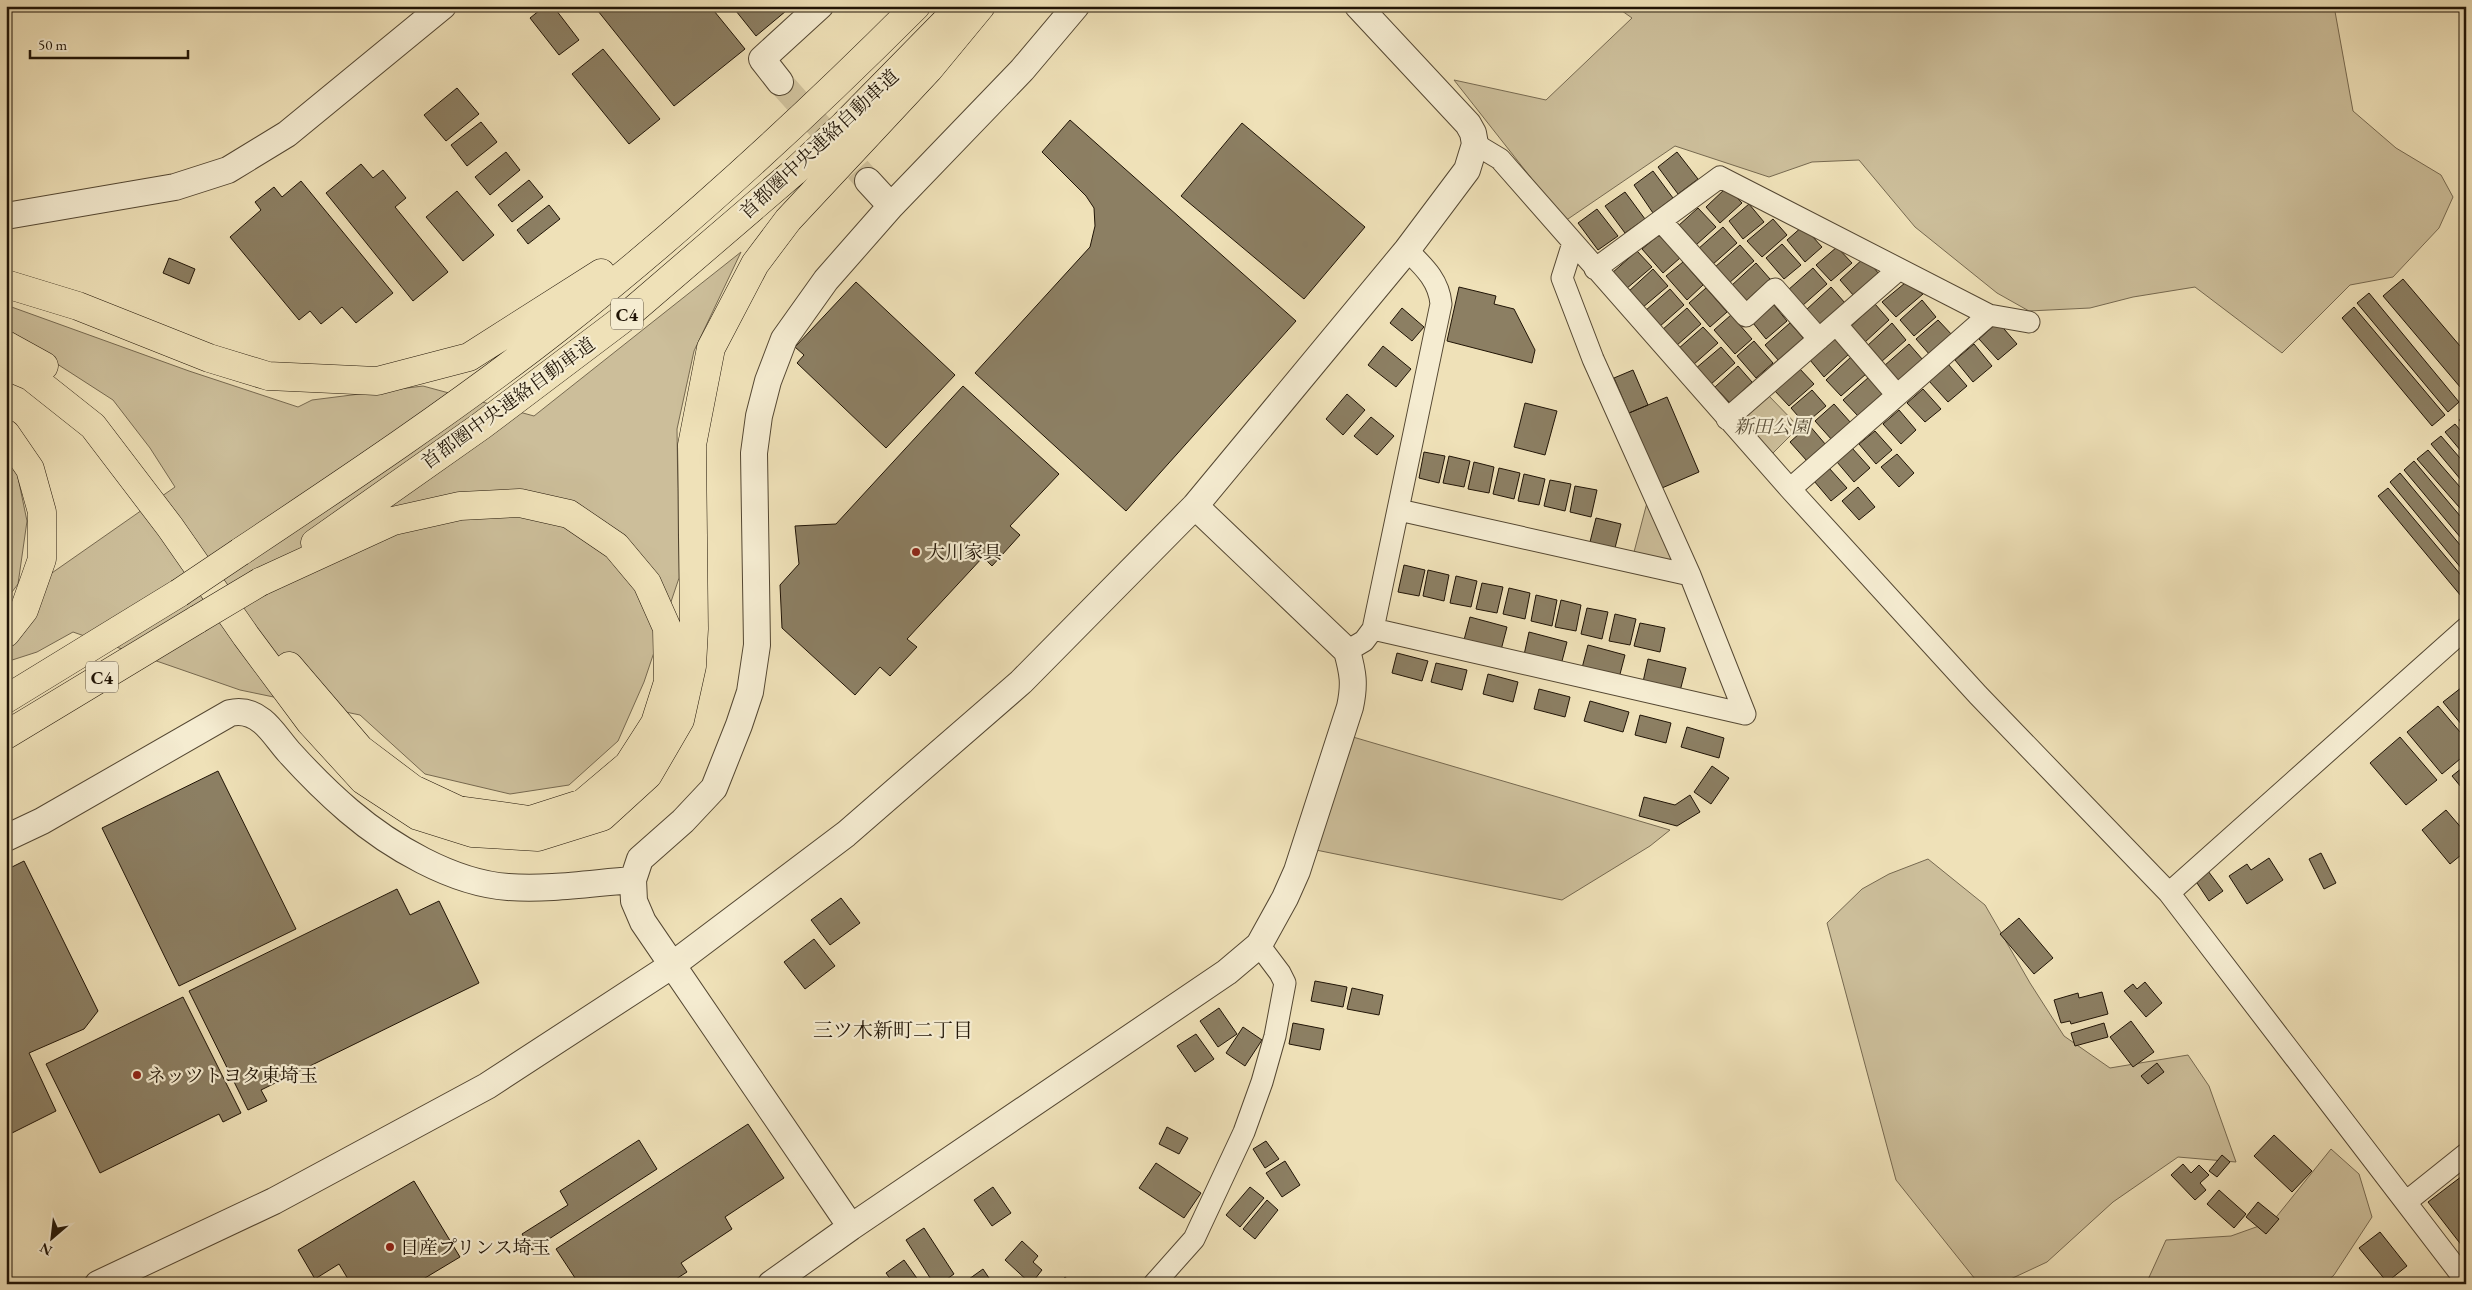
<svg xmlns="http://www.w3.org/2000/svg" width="2472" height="1290" viewBox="0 0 2472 1290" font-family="'EB Garamond','Noto Serif JP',serif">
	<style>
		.green { fill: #ccbe9a; stroke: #766950 }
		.building { fill: #8c7f63; stroke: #201406 }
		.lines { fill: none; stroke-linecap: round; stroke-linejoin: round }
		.tertiary-tunnel { stroke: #d0c29d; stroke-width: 26; stroke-dasharray: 26 13; stroke-linecap: butt }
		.minor-casing { stroke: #544732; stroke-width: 23 }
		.tertiary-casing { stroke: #544732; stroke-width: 28 }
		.motorway-casing { stroke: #201406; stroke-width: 29 }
		.minor { stroke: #f5ecd1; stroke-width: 21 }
		.tertiary { stroke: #f5ecd1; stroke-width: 26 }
		.motorway { stroke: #efe1b8; stroke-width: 28 }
		.motorway-bridge-casing { stroke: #201406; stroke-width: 29; stroke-linecap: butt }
		.motorway-bridge { stroke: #efe1b8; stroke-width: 28 }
		.poi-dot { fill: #8f2418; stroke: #f5ecd1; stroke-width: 2 }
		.labels { text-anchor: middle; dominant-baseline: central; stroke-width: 4.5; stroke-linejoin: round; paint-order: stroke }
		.shield { fill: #f5ecd1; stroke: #605543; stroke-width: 1 }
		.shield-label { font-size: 18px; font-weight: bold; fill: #201406 }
		.street-label { font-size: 19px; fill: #201406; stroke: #f5ecd1 }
		.park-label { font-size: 19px; font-style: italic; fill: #5c503a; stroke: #f5ecd1 }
		.poi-label { font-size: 19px; fill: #201406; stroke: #f5ecd1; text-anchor: start }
		.neighbourhood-label { font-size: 20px; fill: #201406; stroke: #f5ecd1 }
	</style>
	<rect width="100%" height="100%" fill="#efe1b8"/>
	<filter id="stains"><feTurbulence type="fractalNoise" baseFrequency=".004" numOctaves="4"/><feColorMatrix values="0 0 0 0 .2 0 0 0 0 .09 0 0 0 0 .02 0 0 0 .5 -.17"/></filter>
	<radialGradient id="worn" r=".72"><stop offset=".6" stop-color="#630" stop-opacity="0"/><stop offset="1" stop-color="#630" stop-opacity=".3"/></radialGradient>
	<path class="green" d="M1615 6H2334L2353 111 2396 148 2441 175 2453 197 2439 228 2393 277 2350 285 2282 353 2195 287 2133 297 2090 308 2029 311 1997 293 1915 227 1859 160 1812 162 1769 177 1675 146 1565 221 1454 80 1546 100 1632 18Z
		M741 252 694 351 677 429 679 578 644 682 618 741 569 785 510 794 425 774 360 715 240 690 73 632 37 652 6 662V605L175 487 150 448 113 400 6 331V305L189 371 298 407 312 400 423 386 534 416Z
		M1768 395 1799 427 1772 454 1747 427 1745 416Z
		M6 458 16 468 27 521 18 584 6 600Z
		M1648 499 1676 563 1634 552Z
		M1353 737 1670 830 1650 846 1562 900 1311 849Z
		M1928 859 1985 905 2030 983 2064 1036 2110 1068 2188 1055 2209 1086 2236 1162 2178 1157 2113 1202 2047 1262 2000 1284H1979L1896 1180 1827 923 1862 889 1889 874Z
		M2331 1149 2359 1174 2372 1217 2334 1275 2324 1284H2146L2166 1240 2231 1236 2273 1221Z"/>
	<path class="building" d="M545 6H553L579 40 559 55 530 18Z
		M594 6H710L745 49 674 106Z
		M732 6H792L756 36Z
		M603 49 660 119 629 144 572 74Z
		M457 88 479 114 446 141 424 115Z
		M1070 120 1296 321 1126 511 975 373 1090 247 1095 226 1094 208 1086 196 1042 152Z
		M481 122 497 142 467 166 451 145Z
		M1242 123 1365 227 1304 299 1181 196Z
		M506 152 520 170 490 195 475 177Z
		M1677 152 1698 179 1678 194 1658 167Z
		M361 164 373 178 383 170 406 198 395 207 448 272 413 301 326 193Z
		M1653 171 1673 198 1653 213 1634 185Z
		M529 180 543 197 512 222 498 205Z
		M301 181 393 293 356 323 342 307 321 324 310 311 299 320 230 237 261 210 255 202 274 187 282 197Z
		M1727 187 1742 203 1720 223 1706 207Z
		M457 191 494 235 463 261 426 217Z
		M1625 192 1645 219 1625 233 1605 206Z
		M1749 204 1764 222 1743 239 1729 221Z
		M549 205 560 219 528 244 517 230Z
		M1698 208 1716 227 1696 245 1678 226Z
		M1597 209 1618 236 1598 250 1578 223Z
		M1773 219 1787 235 1762 257 1747 241Z
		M1803 226 1822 247 1805 262 1787 240Z
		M1723 227 1737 243 1712 265 1698 249Z
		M1659 235 1680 258 1663 273 1642 249Z
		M1782 244 1801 265 1784 279 1766 258Z
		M1740 245 1754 261 1729 283 1715 267Z
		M1837 247 1852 263 1831 281 1816 265Z
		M1637 251 1652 267 1626 289 1612 273Z
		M1865 257 1879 274 1854 296 1840 280Z
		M169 258 195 269 189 284 163 273Z
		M1683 262 1703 285 1687 300 1666 276Z
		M1756 263 1770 279 1745 302 1731 286Z
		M1813 268 1827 284 1802 306 1788 290Z
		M1653 269 1668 286 1642 308 1628 292Z
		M2403 279 2466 353V394L2383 296Z
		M856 282 955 375 886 448 797 363 804 355 795 347Z
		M1905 283 1923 294 1896 317 1882 302Z
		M1459 287 1496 296 1494 304 1514 309 1535 350 1532 363 1447 341Z
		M1831 287 1845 303 1820 326 1806 310Z
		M1706 288 1727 312 1710 327 1689 303Z
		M1670 289 1684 305 1659 327 1645 311Z
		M2369 293 2459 402 2448 412 2357 303Z
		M1922 300 1936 317 1914 336 1900 320Z
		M1875 304 1889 320 1864 343 1850 327Z
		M1774 305 1787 321 1766 339 1753 323Z
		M2354 307 2445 415 2432 426 2342 318Z
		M1402 308 1424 327 1412 341 1390 323Z
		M1687 308 1701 324 1676 346 1662 330Z
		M1731 315 1752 339 1735 354 1714 330Z
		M1938 320 1953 336 1930 355 1916 339Z
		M1998 322 2017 344 1998 360 1979 339Z
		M1790 323 1804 339 1779 361 1765 345Z
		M1892 323 1906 340 1881 362 1867 346Z
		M1703 327 1718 343 1693 365 1678 349Z
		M1835 338 1849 354 1824 377 1810 360Z
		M1754 341 1773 363 1756 378 1737 356Z
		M1909 344 1923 360 1898 382 1884 366Z
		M1974 344 1992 366 1973 382 1955 360Z
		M1383 346 1411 369 1396 387 1368 365Z
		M1721 347 1735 363 1710 385 1695 369Z
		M1851 357 1866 374 1841 396 1826 380Z
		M1948 364 1967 386 1948 402 1929 381Z
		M1738 366 1752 382 1730 403 1715 387Z
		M1799 368 1814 384 1789 406 1774 390Z
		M1633 370 1648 405 1629 413 1614 378Z
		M1869 377 1883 393 1858 416 1843 400Z
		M963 386 1059 474 1010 526 1020 535 992 566 983 557 907 639 917 647 890 676 880 667 855 695 782 628 780 585 799 564 795 526 836 524Z
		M1923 389 1941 409 1925 422 1907 403Z
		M1812 390 1826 406 1805 424 1791 408Z
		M1347 394 1365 410 1343 435 1326 419Z
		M1667 397 1699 472 1662 488 1629 413Z
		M1525 403 1557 411 1545 455 1514 447Z
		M1834 404 1851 423 1832 440 1815 421Z
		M1899 410 1916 430 1901 444 1883 424Z
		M2466 414V428L2459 420Z
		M1371 417 1394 436 1377 455 1354 436Z
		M2455 424 2466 437V457L2445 432Z
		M1809 425 1826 445 1807 461 1790 442Z
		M1875 431 1892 450 1876 464 1859 444Z
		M2441 436 2466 465V486L2431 444Z
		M1852 448 1870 468 1854 482 1837 462Z
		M2428 450 2466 494V515L2417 459Z
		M1424 452 1445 456 1439 483 1419 478Z
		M1897 454 1914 473 1899 487 1881 467Z
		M1449 456 1470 461 1464 487 1443 483Z
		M2414 461 2466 523V544L2404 470Z
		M1474 462 1494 467 1489 493 1468 489Z
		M1499 468 1520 473 1514 499 1493 494Z
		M1829 468 1847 488 1831 501 1814 481Z
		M2400 473 2466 552V574L2390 482Z
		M1524 474 1545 479 1539 505 1518 501Z
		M1550 480 1571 484 1565 511 1544 506Z
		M1575 486 1597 490 1591 517 1570 512Z
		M1858 487 1875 507 1859 520 1842 501Z
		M2388 488 2466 581V602L2378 496Z
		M1596 518 1621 524 1615 548 1590 542Z
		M1404 565 1425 570 1419 596 1398 592Z
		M1428 570 1449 575 1444 601 1423 596Z
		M1456 576 1477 581 1471 607 1450 603Z
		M1482 583 1503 587 1497 613 1476 609Z
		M1509 588 1530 593 1525 619 1503 614Z
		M1536 595 1557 600 1552 626 1531 621Z
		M1561 600 1581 605 1576 631 1555 627Z
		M1587 608 1608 612 1602 639 1581 634Z
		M1615 614 1636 619 1630 645 1609 641Z
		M1470 617 1507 627 1501 650 1464 640Z
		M1640 623 1665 628 1660 652 1634 646Z
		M1529 632 1567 642 1561 665 1524 655Z
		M1588 645 1625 655 1619 678 1582 668Z
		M1397 653 1428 661 1422 681 1392 673Z
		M1648 659 1686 668 1680 691 1643 682Z
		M1436 663 1467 670 1462 690 1431 682Z
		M1488 674 1518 682 1513 702 1483 694Z
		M2466 684V730L2443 702Z
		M1539 689 1570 697 1565 717 1534 709Z
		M1590 701 1629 712 1623 732 1584 721Z
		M2438 706 2466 739V754L2442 774 2407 732Z
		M1640 715 1671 723 1666 743 1635 735Z
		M1687 727 1724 738 1719 758 1681 747Z
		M2400 737 2437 780 2406 805 2370 763Z
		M1712 766 1729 778 1711 804 1694 792Z
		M2462 768 2466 772V784L2461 787 2452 776Z
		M218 771 296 929 179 986 102 828Z
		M1690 795 1700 812 1677 826 1639 816 1644 797 1675 805Z
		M2446 810 2464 831 2466 830V851L2450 864 2422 830Z
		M2321 853 2336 883 2324 889 2309 859Z
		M2269 858 2283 880 2247 904 2229 876 2247 864 2251 870Z
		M24 861 98 1011 84 1029 29 1053 56 1111 6 1136V870Z
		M2208 871 2223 891 2209 901 2195 880Z
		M397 889 410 915 439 901 479 983 261 1090 267 1101 248 1110 189 991Z
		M841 898 860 923 830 945 811 920Z
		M2019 918 2053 958 2034 974 2000 934Z
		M814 939 835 966 805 989 784 962Z
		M1315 981 1347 987 1343 1007 1311 1001Z
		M2145 982 2162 1003 2146 1017 2124 991 2133 984 2137 989Z
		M1352 988 1383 995 1379 1015 1347 1009Z
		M2102 992 2108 1014 2071 1024 2070 1021 2061 1023 2054 1000 2078 993 2079 998Z
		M183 997 241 1113 223 1122 219 1114 100 1173 46 1064Z
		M1219 1008 1237 1034 1218 1047 1200 1021Z
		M2131 1021 2154 1052 2133 1067 2110 1037Z
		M1293 1023 1324 1029 1320 1050 1289 1044Z
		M2104 1023 2108 1037 2075 1046 2071 1033Z
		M1243 1027 1262 1040 1245 1066 1226 1053Z
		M1196 1034 1214 1059 1195 1072 1177 1046Z
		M2157 1063 2164 1072 2148 1084 2141 1076Z
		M748 1124 784 1178 725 1217 732 1229 681 1263 687 1272 668 1284H579L556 1249Z
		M1167 1127 1188 1138 1179 1154 1159 1144Z
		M2274 1135 2312 1171 2292 1192 2254 1156Z
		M639 1140 657 1169 532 1250 522 1234 568 1205 560 1191Z
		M1266 1141 1279 1159 1265 1168 1253 1149Z
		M2222 1155 2230 1162 2217 1177 2209 1171Z
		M1285 1161 1300 1185 1282 1197 1266 1173Z
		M1156 1163 1201 1193 1184 1218 1139 1188Z
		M2183 1164 2191 1173 2199 1165 2209 1175 2200 1183 2206 1190 2195 1200 2171 1175Z
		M2466 1173V1251L2428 1202Z
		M414 1181 460 1257 415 1284H351L339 1264 315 1279 298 1250Z
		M993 1187 1011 1213 992 1226 974 1200Z
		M1250 1187 1264 1198 1240 1227 1226 1215Z
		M2219 1190 2246 1214 2234 1228 2207 1204Z
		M1267 1200 1278 1210 1255 1239 1243 1229Z
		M2258 1202 2279 1219 2266 1234 2246 1217Z
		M924 1228 954 1274 940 1284H934L906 1240Z
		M2380 1232 2407 1266 2387 1282 2359 1248Z
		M1022 1241 1038 1256 1033 1262 1042 1270 1031 1284 1005 1260Z
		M904 1260 921 1284H894L886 1273Z
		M983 1269 993 1284H972L969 1279Z
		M1065 1277 1073 1284H1059Z"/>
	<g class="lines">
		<path class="tertiary-tunnel" d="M780 82 868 181"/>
		<defs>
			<path id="minor" d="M1475 144 1500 159 1790 489 1978 695 2169 893 2466 1281
				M1661 221 1746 316 1775 289 1819 339
				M1573 243 1562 278 1593 359 1690 575 1745 714
				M1595 269 1720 177 1989 315 2029 322
				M1836 324 1897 395
				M1727 419 1898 270
				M1790 489 1989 315
				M1399 510 1690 575
				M1373 629 1745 714
				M1347 651 1364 641 1373 629 1441 304C1439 280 1423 266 1407 250
				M2169 893 2466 628
				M2406 1202 2466 1154
				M1154 1284 1194 1239 1244 1132 1262 1082 1275 1036 1285 983 1280 973 1259 945"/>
			<path id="tertiary" d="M780 82 762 59 820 6
				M868 181 891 206
				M6 216 175 187 228 170 287 134 443 6
				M6 838 42 821 230 713C242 710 252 713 262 721 272 729 280 742 289 752 308 773 328 793 349 811 390 846 452 883 508 887 549 890 592 883 633 880L640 859 683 821 714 788 739 725 750 692 757 645 754 453 759 416 768 381 784 339 826 280 891 206 1022 70 1076 6
				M633 880 634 901 643 922 851 1227
				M98 1284 274 1201 487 1086 671 966 846 834 1021 682 1195 506 1407 250 1467 170 1475 144 1473 133 1468 124 1358 6
				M771 1284 851 1227 1227 972 1259 945 1285 898 1297 871 1350 707C1355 684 1353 673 1347 651L1195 506"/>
			<path id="motorway" d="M6 284 78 306 209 358 268 376 377 381 469 357 601 273
				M6 345 44 366
				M6 366 30 376 93 426 170 527 246 636 310 722 363 780 418 816 472 833 538 837 602 817 648 775 680 720 692 666 694 629 692 445 711 348 755 264 788 220 929 69 981 6
				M6 434 30 469 42 512V559L24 610 6 633
				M315 543 481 426 624 318 794 172 844 125 954 13
				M240 552C348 480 456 408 558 328 684 229 803 119 916 6
				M260 582 393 521 460 506 520 503 569 514 616 546 647 583 667 628 668 682 655 723 628 765 583 803 530 820 458 810 413 789 360 749 289 666
				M6 699 179 593
				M6 735 198 619"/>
		</defs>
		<use href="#minor" class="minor-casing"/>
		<use href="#tertiary" class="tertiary-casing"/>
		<use href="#motorway" class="motorway-casing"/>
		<use href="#minor" class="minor"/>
		<use href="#tertiary" class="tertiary"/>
		<use href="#motorway" class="motorway"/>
		<defs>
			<path id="motorway-bridge" d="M179 593 240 552
				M198 619 260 582"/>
		</defs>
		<use href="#motorway-bridge" class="motorway-bridge-casing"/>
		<use href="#motorway-bridge" class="motorway-bridge"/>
	</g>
	<g class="poi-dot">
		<circle cx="916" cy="552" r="5"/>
		<circle cx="137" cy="1075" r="5"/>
		<circle cx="390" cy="1247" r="5"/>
	</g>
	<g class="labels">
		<g class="shield">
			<rect x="611" y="298.5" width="32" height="31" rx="4"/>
			<rect x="86" y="661.5" width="32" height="31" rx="4"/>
		</g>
		<g class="shield-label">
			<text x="627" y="314">C4</text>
			<text x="102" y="677">C4</text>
		</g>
		<g class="street-label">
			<text transform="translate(819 144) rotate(-43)">首都圏中央連絡自動車道</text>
			<text transform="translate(508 403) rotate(-36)">首都圏中央連絡自動車道</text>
		</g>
		<g class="park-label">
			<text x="1772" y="426">新田公園</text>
		</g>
		<g class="poi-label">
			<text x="926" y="552">大川家具</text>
			<text x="147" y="1075">ネッツトヨタ東埼玉</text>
			<text x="400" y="1247">日産プリンス埼玉</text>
		</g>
		<g class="neighbourhood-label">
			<text x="893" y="1030">三ツ木新町二丁目</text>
		</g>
	</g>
	<rect width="2472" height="1290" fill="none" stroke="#efe1b8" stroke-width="25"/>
	<rect x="8" y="8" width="2457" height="1275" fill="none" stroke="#201406" stroke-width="2.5"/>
	<rect x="12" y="12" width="2447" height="1265" fill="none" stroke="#201406"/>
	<g transform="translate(52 1238) rotate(208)" stroke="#f5ecd1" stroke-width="4" paint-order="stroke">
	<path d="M0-4L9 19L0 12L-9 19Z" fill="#201406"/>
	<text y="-8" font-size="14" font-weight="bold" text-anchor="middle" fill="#201406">N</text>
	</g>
	<path d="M30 50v8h158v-8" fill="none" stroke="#201406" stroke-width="2.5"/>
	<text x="38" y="50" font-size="15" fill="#201406" stroke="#f5ecd1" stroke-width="4" paint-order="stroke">50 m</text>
	<rect width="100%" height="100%" filter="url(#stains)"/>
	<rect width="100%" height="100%" fill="url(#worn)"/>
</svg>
